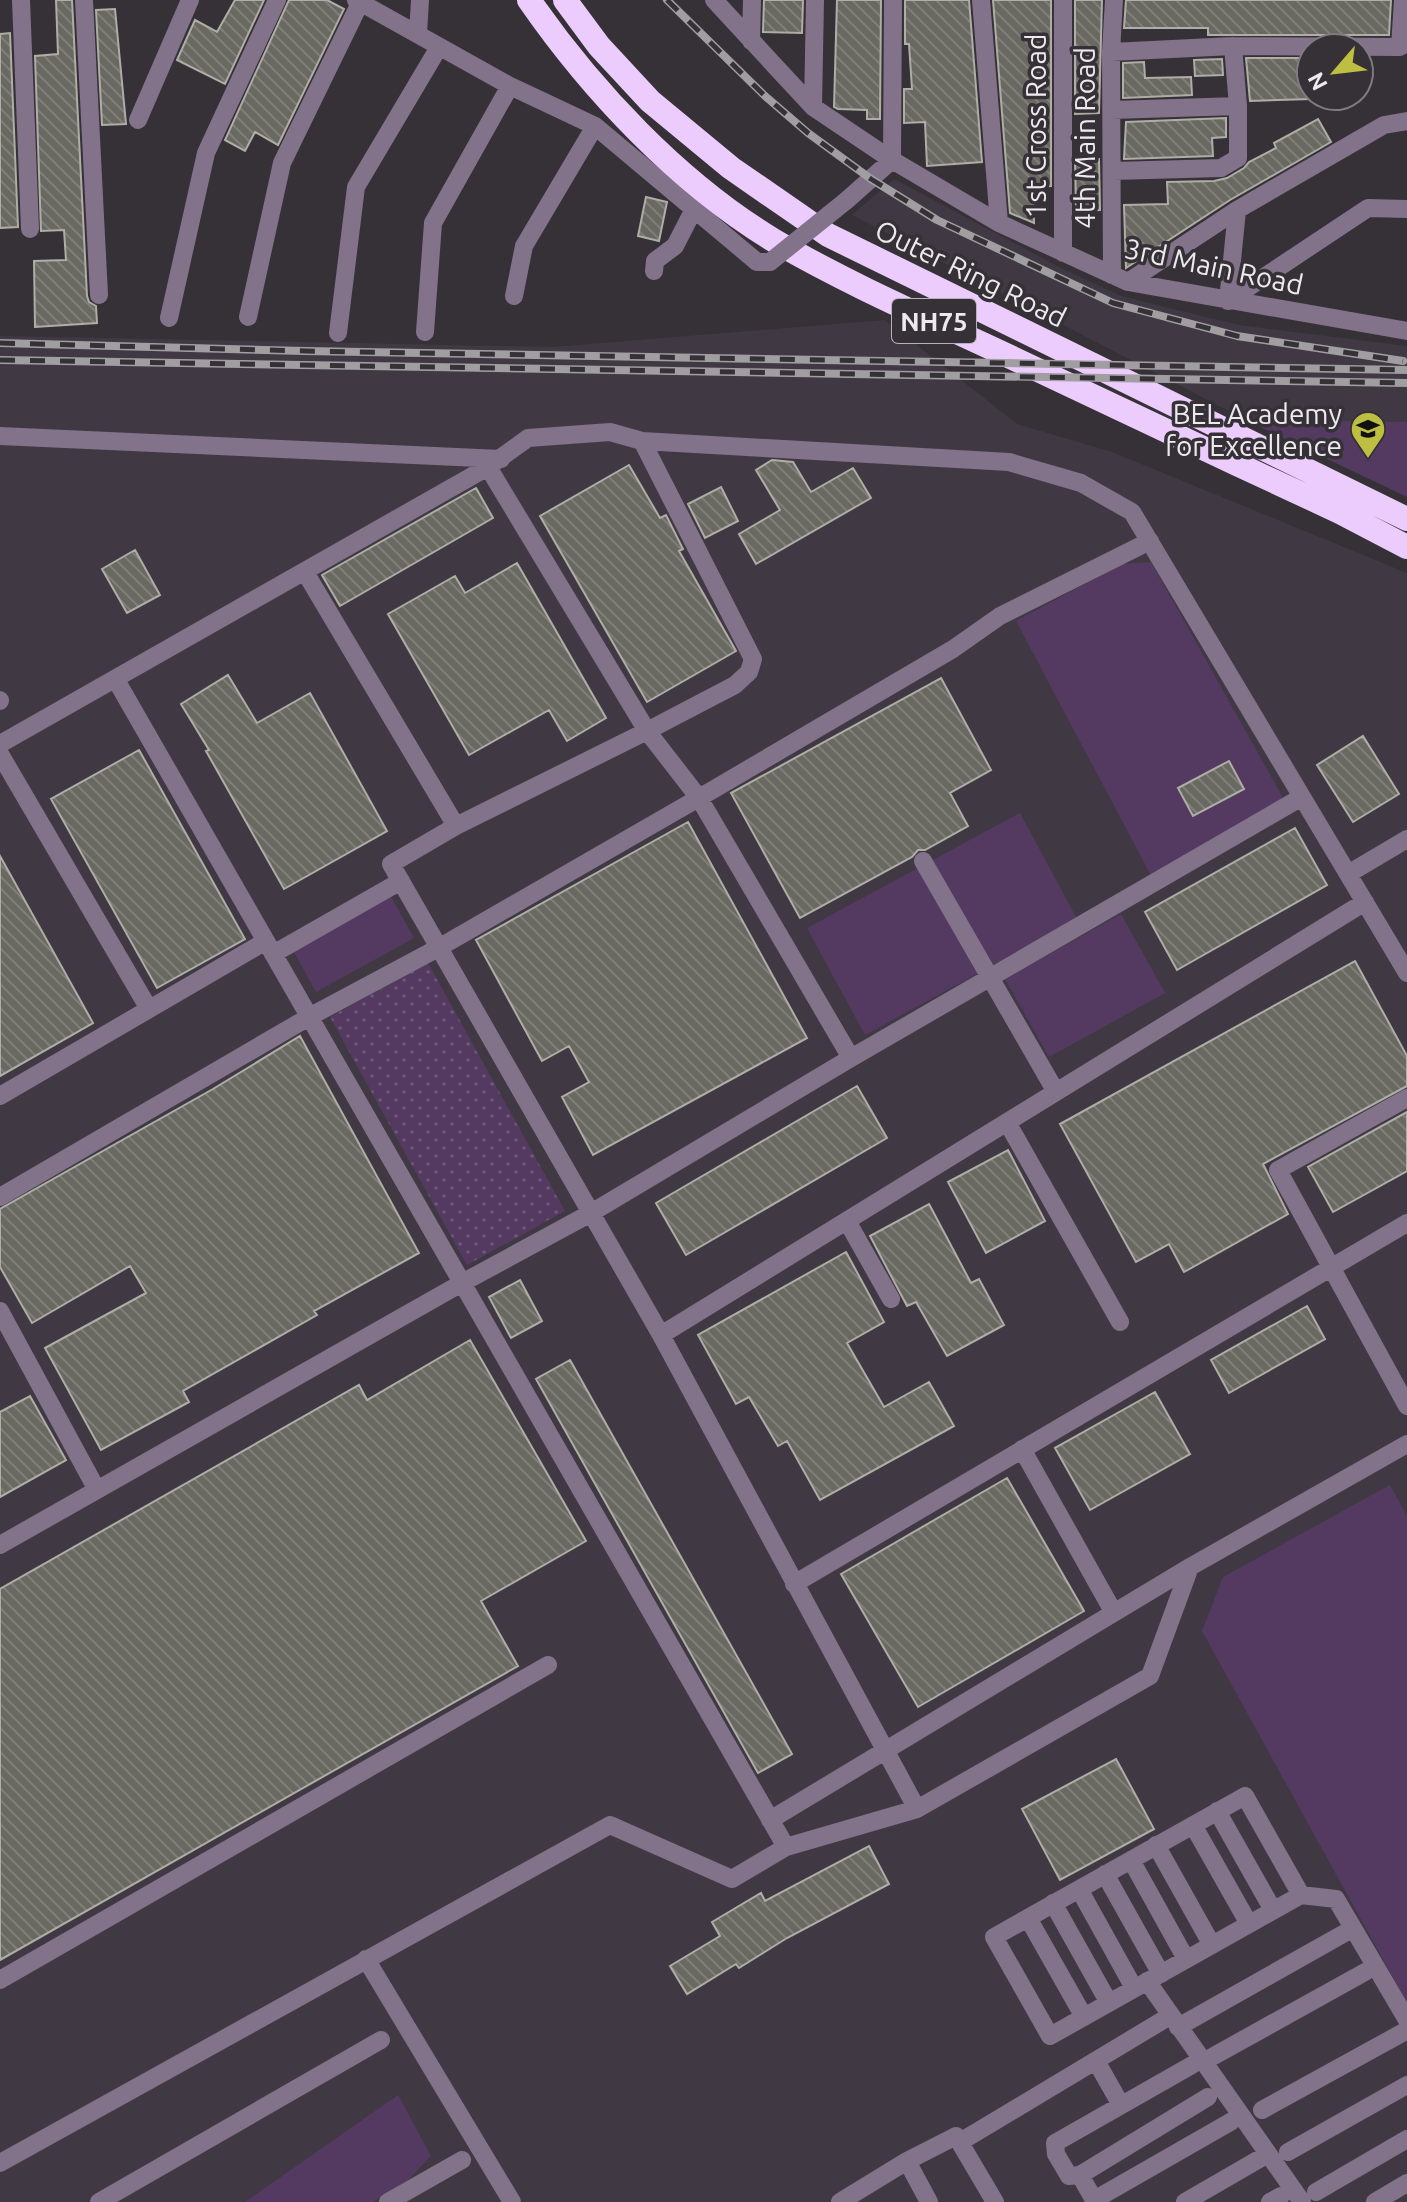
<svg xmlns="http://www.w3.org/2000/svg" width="1407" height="2202" viewBox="0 0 1407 2202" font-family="Ubuntu,sans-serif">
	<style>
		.built { fill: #403944 }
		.grass { fill: #543a61 }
		.park { fill: url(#park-dots) }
		.building { fill: url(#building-back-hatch); stroke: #aeaea6; stroke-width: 2 }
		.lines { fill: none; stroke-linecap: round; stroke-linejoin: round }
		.minor { stroke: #82728a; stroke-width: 18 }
		.highway { stroke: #ecccfc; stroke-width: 24 }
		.rail-casing { stroke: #a19ea2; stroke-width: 8 }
		.rail { stroke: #353137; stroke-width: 5; stroke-dasharray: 15; stroke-linecap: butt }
		.minor-bridge { stroke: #82728a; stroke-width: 18 }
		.labels { text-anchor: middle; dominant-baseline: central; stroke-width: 7; stroke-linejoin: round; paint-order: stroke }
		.shield { fill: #353137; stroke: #b6b2b7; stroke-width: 2 }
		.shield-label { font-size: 26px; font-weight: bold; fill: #edeaee }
		.street-label { font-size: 28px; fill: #edeaee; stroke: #353137 }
		.poi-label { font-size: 28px; fill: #edeaee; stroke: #353137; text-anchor: end }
	</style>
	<defs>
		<pattern id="park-dots" width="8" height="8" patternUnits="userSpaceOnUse" patternTransform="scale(2)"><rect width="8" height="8" fill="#543a61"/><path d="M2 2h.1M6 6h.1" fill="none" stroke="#6d5778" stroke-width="1.8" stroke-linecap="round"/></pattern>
		<pattern id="building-back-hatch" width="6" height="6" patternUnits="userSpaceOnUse" patternTransform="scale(2)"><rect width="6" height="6" fill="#696962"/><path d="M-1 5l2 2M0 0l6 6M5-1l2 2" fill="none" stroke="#7f7f79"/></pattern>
	</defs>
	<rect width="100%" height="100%" fill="#353137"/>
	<path class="built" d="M894 179 1061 268 1121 296 1239 325 1407 346V497L1244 419 852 215Z
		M885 320 1017 424 1112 452 1407 573V2202H0V336L553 347Z"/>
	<path class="grass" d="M1244 419 1407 422V497Z
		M1151 562 1282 796 1279 807 1153 879 1016 621 1122 564Z
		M1020 813 1077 919 865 1035 807 928Z
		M389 893 414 938 316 992 291 947Z
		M1121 914 1165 993 1049 1057 1005 979Z
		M1390 1485 1407 1516V2003L1202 1631 1223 1577Z
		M398 2095 431 2156 407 2181 373 2202H245Z"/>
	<path class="park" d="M428 963 565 1211 467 1265 330 1017Z"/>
	<path class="building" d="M56 0H72L87 296 89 302 96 306 97 323 35 327 34 261 66 260 64 230 41 231 35 56 58 54Z
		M235 0H264L225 84 177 60 195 20 217 32Z
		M289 0H327L344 9 278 145 255 132 245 151 225 140Z
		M764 0H803L802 33 763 32Z
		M837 0H881L880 119H867V110L838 109 834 107Z
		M905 0H969L982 162 927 166 925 122 904 123V89H912L909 44H905Z
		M993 0H1051V186L1033 187 1034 223 1010 213Z
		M1075 0H1102L1099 113 1075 114Z
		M1126 0H1391L1389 35H1208V28H1124Z
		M115 9 126 124 102 125 96 10Z
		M10 33 18 227 0 228V34Z
		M1246 58H1311V99L1250 101Z
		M1222 59 1223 75 1195 76 1194 60Z
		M1144 62 1145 78 1191 77 1192 95 1123 98V63Z
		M1226 118V137L1212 138 1213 156 1124 159 1126 122Z
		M1318 119 1331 142 1230 200 1126 268 1124 205 1168 204 1167 182 1214 181 1227 178 1244 168 1249 162 1276 148 1274 143Z
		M1099 159 1100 210 1076 211 1075 160Z
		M646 197 667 202 659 241 638 236Z
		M772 460 793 462 811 492 853 468 871 498 756 564 739 534 780 510 756 470Z
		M629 465 660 518 666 515 683 549 679 551 736 651 647 702 540 516Z
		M721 487 738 521 705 538 688 504Z
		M476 488 493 518 340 606 322 575Z
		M135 550 160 595 127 613 102 569Z
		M517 563 606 718 567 741 549 710 469 755 388 614 455 576 465 593Z
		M228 675 257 723 310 693 387 831 284 889 206 751 209 750 181 704Z
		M941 678 991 770 950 793 968 826 925 850H918L912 857 800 918 731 793Z
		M1363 736 1399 794 1353 822 1317 765Z
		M139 750 245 939 157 988 51 799Z
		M1229 761 1244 789 1193 816 1178 788Z
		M688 822 807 1038 593 1155 562 1097 589 1082 569 1046 542 1061 476 940Z
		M1295 828 1327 885 1177 970 1145 912Z
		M0 856 93 1023 0 1076Z
		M1355 961 1407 1056V1086L1263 1164 1288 1214 1184 1272 1169 1244 1136 1262 1060 1124Z
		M300 1036 419 1253 314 1311 317 1315 183 1391 189 1402 101 1450 45 1348 146 1293 130 1266 32 1323 0 1267V1209L213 1089Z
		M857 1086 887 1138 686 1255 656 1203Z
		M1407 1112V1171L1333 1212 1308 1167Z
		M1008 1150 1045 1221 986 1253 948 1182Z
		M929 1204 971 1283 979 1279 1004 1325 947 1356 916 1302 907 1306 870 1236Z
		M846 1252 884 1322 847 1343 884 1407 929 1382 954 1426 820 1500 787 1441 778 1446 749 1397 736 1404 698 1335Z
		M520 1280 542 1321 511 1338 489 1297Z
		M1307 1306 1325 1339 1229 1393 1211 1360Z
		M470 1340 586 1541 481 1601 518 1666 0 1960V1589L359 1385 367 1400Z
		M570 1360 792 1754 758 1773 536 1379Z
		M1155 1392 1190 1454 1090 1510 1055 1448Z
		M30 1396 66 1460 0 1497V1412Z
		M1007 1478 1084 1611 918 1707 841 1574Z
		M1116 1759 1154 1829 1060 1880 1022 1809Z
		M869 1846 889 1884 787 1938 739 1968 736 1964 687 1994 670 1966 720 1936 712 1922 761 1893 765 1901Z"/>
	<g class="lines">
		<path class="minor" d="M21 0 30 229
			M84 0 99 295
			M356 0 510 86 595 126 757 262H770
			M714 0 813 107 892 160 999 223 1128 282 1407 331
			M981 0 999 223
			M418 34 420 0
			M751 41 752 0
			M1111 52 1233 46
			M813 107 815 0
			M1112 110 1238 106
			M138 120 190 0
			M892 160 893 0
			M1113 171 1221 168 1238 158V106L1233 46 1400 47 1403 0
			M847 200 892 160
			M1063 253V0
			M654 271 655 261 675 246 694 209
			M1112 275 1111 52 1114 0
			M1128 282 1237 210 1384 125 1407 121
			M514 296 524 246 595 126
			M1228 301 1368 208 1407 209
			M1228 301 1237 210
			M248 317 282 163 360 3
			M169 318 206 153 277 0
			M425 332 433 223 510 86
			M338 333 356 187 439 47
			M0 436 501 459
			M488 467 647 731 699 798 851 1058
			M305 572 456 826 391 864 661 1335 917 1809
			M116 680 786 1847
			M0 700V701
			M0 744 488 467 528 438 610 432 642 441 1009 462 1081 483 1132 512 1407 973
			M0 754 149 1009
			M456 826 647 731 735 685 749 672 753 659 642 441
			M923 861 1056 1092
			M1348 874 1407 839
			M273 954 401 881
			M0 1096 266 941
			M1407 1098 1278 1170 1407 1406
			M1007 1122 1120 1322
			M0 1197 309 1017 440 947 716 788 953 649 1000 616 1150 541
			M847 1221 891 1299
			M0 1311 97 1490
			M661 1335 1365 902
			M1022 1449 1114 1613
			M0 1545 462 1283 591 1213 851 1058 1302 797
			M794 1584 1407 1223
			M1217 1811 1273 1910
			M770 1820 1190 1567
			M1193 1825 1249 1924
			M1156 1845 1212 1945
			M1131 1860 1186 1959
			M1105 1874 1161 1974
			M1079 1889 1134 1988
			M1301 1895 1245 1796 994 1937 1050 2036 1301 1895 1336 1899 1407 2020
			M1053 1903 1109 2003
			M1028 1918 1084 2017
			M366 1959 512 2202
			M0 1980 548 1665
			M1147 1981 1302 2202
			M1178 2027 1343 1934
			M1096 2061 1121 2105
			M1203 2062 1365 1972
			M1262 2110 1402 2033
			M960 2142 1170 2016
			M1288 2152 1407 2085
			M907 2161 929 2202
			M0 2163 610 1825 732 1879 786 1847 917 1809 1150 1676 1190 1567 1407 1444
			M1080 2175 1069 2176 1056 2154 1055 2143 1192 2065
			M1316 2192 1407 2139
			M1094 2200 1080 2175 1208 2097
			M99 2202 381 2040
			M388 2202 462 2160
			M840 2202 907 2161 956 2136 995 2202
			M1095 2202 1094 2200 1232 2121
			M1185 2202 1261 2158
			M1270 2202 1281 2196
			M1375 2202 1407 2183"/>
		<path class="highway" d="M529 0C592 91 678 182 773 240 851 286 941 324 1023 363 1128 413 1234 463 1340 512L1407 547
			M565 0 599 46 650 101 731 168 828 235 1407 519"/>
		<defs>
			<path id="rail" d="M667 0 765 96 808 133 871 179 937 220 1113 303 1237 336 1403 361
				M0 343 305 351 1407 370
				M0 360 1407 383"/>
		</defs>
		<use href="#rail" class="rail-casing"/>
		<use href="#rail" class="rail"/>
		<path class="minor-bridge" d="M770 262 847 200"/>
	</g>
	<defs>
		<symbol id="university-pin" viewBox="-11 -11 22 30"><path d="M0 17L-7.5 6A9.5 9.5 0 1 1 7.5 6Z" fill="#bebf42" stroke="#353137"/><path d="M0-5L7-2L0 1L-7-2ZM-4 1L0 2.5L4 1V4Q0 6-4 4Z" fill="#111"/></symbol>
	</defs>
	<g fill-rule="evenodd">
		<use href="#university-pin" x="1348" y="409" width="40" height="54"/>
	</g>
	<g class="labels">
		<rect class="shield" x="892" y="299" width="84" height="44" rx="6"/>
		<g class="shield-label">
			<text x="934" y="321">NH75</text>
		</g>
		<g class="street-label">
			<text transform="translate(1035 126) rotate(-90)">1st Cross Road</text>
			<text transform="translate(1084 138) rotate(-90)">4th Main Road</text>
			<text transform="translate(1214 266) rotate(12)">3rd Main Road</text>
			<text transform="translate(971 273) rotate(26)">Outer Ring Road</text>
		</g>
		<g class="poi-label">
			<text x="1342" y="413">BEL Academy<tspan x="1342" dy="32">for Excellence</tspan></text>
		</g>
	</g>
	<g transform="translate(1335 72) rotate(242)"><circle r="38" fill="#353137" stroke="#7f7b80" stroke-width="2"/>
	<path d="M0-6L14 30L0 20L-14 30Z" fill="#bebf42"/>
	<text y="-12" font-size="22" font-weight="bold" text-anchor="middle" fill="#edeaee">N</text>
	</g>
</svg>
